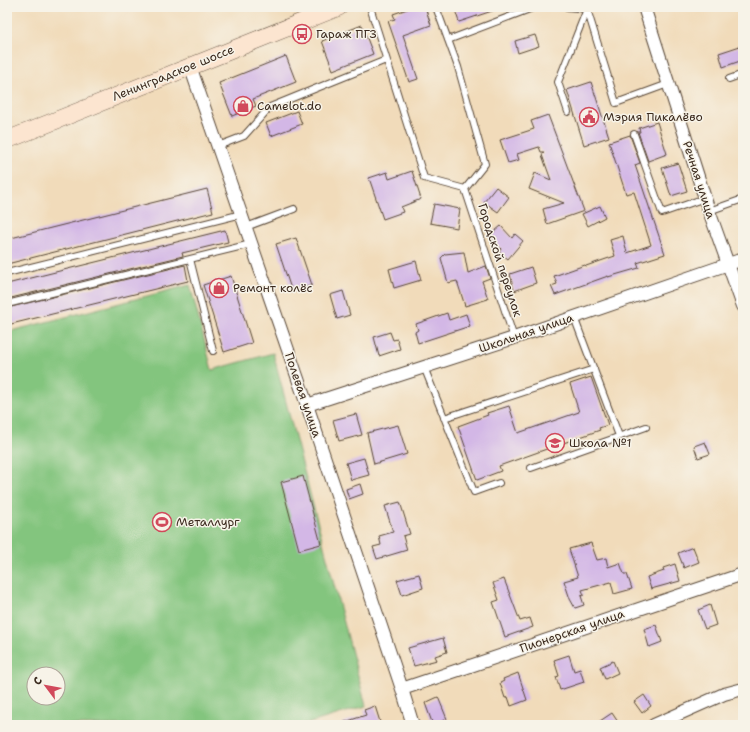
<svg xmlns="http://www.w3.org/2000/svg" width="750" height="732" viewBox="0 0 750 732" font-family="'Shantell Sans',sans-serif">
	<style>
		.green { fill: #83c57e; stroke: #5f784e; fill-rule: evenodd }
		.building { fill: #d3b7e6 }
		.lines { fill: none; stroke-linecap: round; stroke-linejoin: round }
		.service-casing { stroke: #564535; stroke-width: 8 }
		.minor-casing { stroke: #564535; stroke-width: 14 }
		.secondary-casing { stroke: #564535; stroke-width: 18 }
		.service { stroke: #fff; stroke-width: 6 }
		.minor { stroke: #fff; stroke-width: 12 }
		.secondary { stroke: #fce5d0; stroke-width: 17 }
		.labels { text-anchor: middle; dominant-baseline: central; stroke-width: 3; stroke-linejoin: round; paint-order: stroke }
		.poi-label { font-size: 12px; fill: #3b2a1e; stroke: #f7f3e8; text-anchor: start }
		.street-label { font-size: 12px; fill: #3b2a1e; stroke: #f7f3e8 }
	</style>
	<rect width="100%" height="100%" fill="#f7f3e8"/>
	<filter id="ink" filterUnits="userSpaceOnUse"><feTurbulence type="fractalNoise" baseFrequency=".025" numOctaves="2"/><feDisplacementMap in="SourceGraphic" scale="8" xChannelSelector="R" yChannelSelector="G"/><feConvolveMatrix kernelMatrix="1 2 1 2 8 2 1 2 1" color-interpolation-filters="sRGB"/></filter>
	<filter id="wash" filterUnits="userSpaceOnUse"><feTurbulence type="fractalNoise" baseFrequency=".012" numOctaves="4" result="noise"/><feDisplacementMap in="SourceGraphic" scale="16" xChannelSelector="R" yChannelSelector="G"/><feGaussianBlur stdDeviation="0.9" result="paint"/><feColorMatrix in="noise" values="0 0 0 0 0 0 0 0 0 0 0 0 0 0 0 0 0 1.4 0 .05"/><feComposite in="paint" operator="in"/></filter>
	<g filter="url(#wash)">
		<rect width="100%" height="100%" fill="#f1dbba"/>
		<path class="green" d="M190 285 212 370 273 353 366 706 303 725H7V332ZM34 674H58V698H34Z"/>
		<g id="blocks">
			<path class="building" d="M413 7H425L431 25 403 35 418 79 409 82 388 21 395 19 393 14Z
				M454 7H498V9L459 22Z
				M362 25 373 54 333 70 322 41Z
				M535 35 539 46 518 53 515 41Z
				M743 45V60L723 67 719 53Z
				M286 56 296 82 253 99 256 106 232 116 219 83Z
				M591 82 609 137 584 145 567 90Z
				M297 111 302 124 271 136 266 123Z
				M548 115 584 211 547 224 543 209 564 203 529 189 535 173 551 180 542 155 544 152H541L539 147 517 154 519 160 508 163 500 140 534 129 531 121Z
				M657 122 667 154 648 161 638 132H640L639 128Z
				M630 135 640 163 635 165 665 254 637 263 639 268 608 277V276L555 295 551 286 557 284 554 276 585 265 586 266 615 256 610 240 623 236 627 253 651 245 634 192 626 194 609 142Z
				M678 163 687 191 671 196 662 168Z
				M412 171 421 199 401 207 403 212 383 219 369 178 387 172 389 179Z
				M496 187 509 197 498 212 484 202Z
				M207 189 213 212 7 264V239Z
				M434 204 460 209 457 228 430 223Z
				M600 206 605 217 588 226 582 214Z
				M501 226 512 238 515 234 523 241 508 259 499 252 501 249 489 236Z
				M225 230 228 242 182 253 183 256 7 299V284Z
				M296 238 312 285 292 292 276 244Z
				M464 252 468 273 486 266 490 278 482 281 488 299 465 306 457 281 448 283 441 258 445 254Z
				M416 261 421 280 394 288 389 269Z
				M185 265 188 281 7 325V308Z
				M531 267 536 283 514 291 510 274Z
				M231 276 252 343 224 352 203 285Z
				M343 291 350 315 337 319 330 295Z
				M447 313 449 320 466 314 470 326 418 343 415 332 418 330 416 324Z
				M390 332 393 340 397 339 400 349 379 356 374 337Z
				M591 377 608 425 599 428 600 430 499 466 501 471 477 480 458 426 488 415 487 413 509 406 518 433 579 412 570 384Z
				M356 414 362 435 339 441 333 420Z
				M398 425 407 454 374 464 367 433Z
				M705 442 710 454 698 458 694 446Z
				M364 458 369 475 351 480 346 463Z
				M303 476 321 544 299 550 281 482Z
				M360 484 363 494 349 499 346 489Z
				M400 502 410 534 403 536 407 550 377 559 373 547 381 545 379 536 393 532 385 506Z
				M591 543 597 560 606 558 608 567 620 563 624 574H627L632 589 614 594 611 582 582 590 584 595 581 596 584 605 575 608 570 599 564 581 578 577 569 549Z
				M693 547 699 562 684 568 678 553Z
				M675 564 680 581 651 589 647 577 664 571 663 568Z
				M419 574 423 588 402 595 397 580Z
				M504 579 520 621 530 618 533 627 505 637 493 602 499 600 493 583Z
				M710 605 716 625 705 629 698 610Z
				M656 625 662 642 649 647 644 629Z
				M443 638 447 652 435 656 437 660 414 666 408 648Z
				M569 655 574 671 580 669 584 682 560 690 556 677 559 676 554 660Z
				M613 661 618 673 605 679 600 667Z
				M518 673 527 700 511 706 508 697 505 698 500 683 504 681 503 679Z
				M644 695 651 706 642 713 634 702Z
				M438 697 447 719 433 725 425 703Z
				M375 706 381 725H342V723L366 715 364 710Z
				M612 713 620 725H594Z"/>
		</g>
	</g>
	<g filter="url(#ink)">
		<use href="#blocks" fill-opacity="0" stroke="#564535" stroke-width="1"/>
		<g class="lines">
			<defs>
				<path id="service" d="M370 7 424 178 465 189
					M436 7 458 67 485 164 465 189
					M567 7 587 9 593 7
					M587 9 616 103 668 84
					M448 40 535 7
					M729 79 743 74
					M568 112 558 82 587 9
					M634 134 662 213 705 198
					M218 146 244 136 270 107 386 60
					M465 189 514 338
					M709 211 743 199
					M246 227 294 209
					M190 259 213 351
					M7 273 242 214
					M7 304 251 244
					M574 317 619 436
					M424 367 474 492 499 483
					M444 418 594 369
					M531 468 646 427"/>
				<path id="minor" d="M644 7 709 211 743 306
					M190 66 307 405 402 689 413 725
					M307 405 514 338 743 259
					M402 689 743 574
					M654 725 724 694 743 689"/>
				<path id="secondary" d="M7 140 339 7"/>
			</defs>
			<use href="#service" class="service-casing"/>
			<use href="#minor" class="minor-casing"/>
			<use href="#secondary" class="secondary-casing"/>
			<use href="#service" class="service"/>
			<use href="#minor" class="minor"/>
			<use href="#secondary" class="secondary"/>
		</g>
	</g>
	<defs>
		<symbol id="bus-ring" viewBox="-11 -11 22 22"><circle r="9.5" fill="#f7f3e8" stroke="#d1495b" stroke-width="1.5"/><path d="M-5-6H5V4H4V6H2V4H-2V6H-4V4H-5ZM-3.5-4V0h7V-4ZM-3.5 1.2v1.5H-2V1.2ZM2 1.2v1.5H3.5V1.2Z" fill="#d1495b"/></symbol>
		<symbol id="shop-ring" viewBox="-11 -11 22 22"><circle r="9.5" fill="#f7f3e8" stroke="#d1495b" stroke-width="1.5"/><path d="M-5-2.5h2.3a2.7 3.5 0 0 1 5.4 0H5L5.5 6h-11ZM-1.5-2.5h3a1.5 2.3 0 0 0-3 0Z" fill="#d1495b"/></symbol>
		<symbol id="civic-ring" viewBox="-11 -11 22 22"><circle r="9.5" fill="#f7f3e8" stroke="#d1495b" stroke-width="1.5"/><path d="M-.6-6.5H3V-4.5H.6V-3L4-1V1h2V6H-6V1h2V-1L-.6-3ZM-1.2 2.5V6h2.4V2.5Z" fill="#d1495b"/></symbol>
		<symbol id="school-ring" viewBox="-11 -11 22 22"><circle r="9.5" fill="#f7f3e8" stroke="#d1495b" stroke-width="1.5"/><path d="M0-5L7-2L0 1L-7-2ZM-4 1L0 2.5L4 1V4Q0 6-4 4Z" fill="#d1495b"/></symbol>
		<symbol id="stadium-ring" viewBox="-11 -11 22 22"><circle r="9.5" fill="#f7f3e8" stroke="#d1495b" stroke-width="1.5"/><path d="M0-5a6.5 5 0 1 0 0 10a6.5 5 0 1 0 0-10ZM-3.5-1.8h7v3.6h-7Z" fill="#d1495b"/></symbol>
	</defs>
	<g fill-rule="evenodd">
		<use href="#bus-ring" x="291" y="23" width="22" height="22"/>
		<use href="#shop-ring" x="232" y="95" width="22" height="22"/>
		<use href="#civic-ring" x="578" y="106" width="22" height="22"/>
		<use href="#shop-ring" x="208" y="277" width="22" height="22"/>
		<use href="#school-ring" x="544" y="432" width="22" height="22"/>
		<use href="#stadium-ring" x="151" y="511" width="22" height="22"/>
	</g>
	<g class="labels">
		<g class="poi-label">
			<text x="316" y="34">Гараж ПГЗ</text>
			<text x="257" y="106">Camelot.do</text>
			<text x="603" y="117">Мэрия Пикалёво</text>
			<text x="233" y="288">Ремонт колёс</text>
			<text x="569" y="443">Школа №1</text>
			<text x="176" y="522">Металлург</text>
		</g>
		<g class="street-label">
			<text transform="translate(173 73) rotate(-22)">Ленинградское шоссе</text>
			<text transform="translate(699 180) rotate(72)">Речная улица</text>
			<text transform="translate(500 260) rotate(72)">Городской переулок</text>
			<text transform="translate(526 333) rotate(-19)">Школьная улица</text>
			<text transform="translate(303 395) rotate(71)">Полевая улица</text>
			<text transform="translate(572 631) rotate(-19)">Пионерская улица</text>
		</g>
	</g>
	<rect width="750" height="732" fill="none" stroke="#f7f3e8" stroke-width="24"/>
	<g transform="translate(46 686) rotate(302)"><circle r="19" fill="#f7f3e8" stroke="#aca397"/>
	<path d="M0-3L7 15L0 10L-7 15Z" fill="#d1495b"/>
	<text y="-6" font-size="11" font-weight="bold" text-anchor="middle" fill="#3b2a1e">С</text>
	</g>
</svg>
